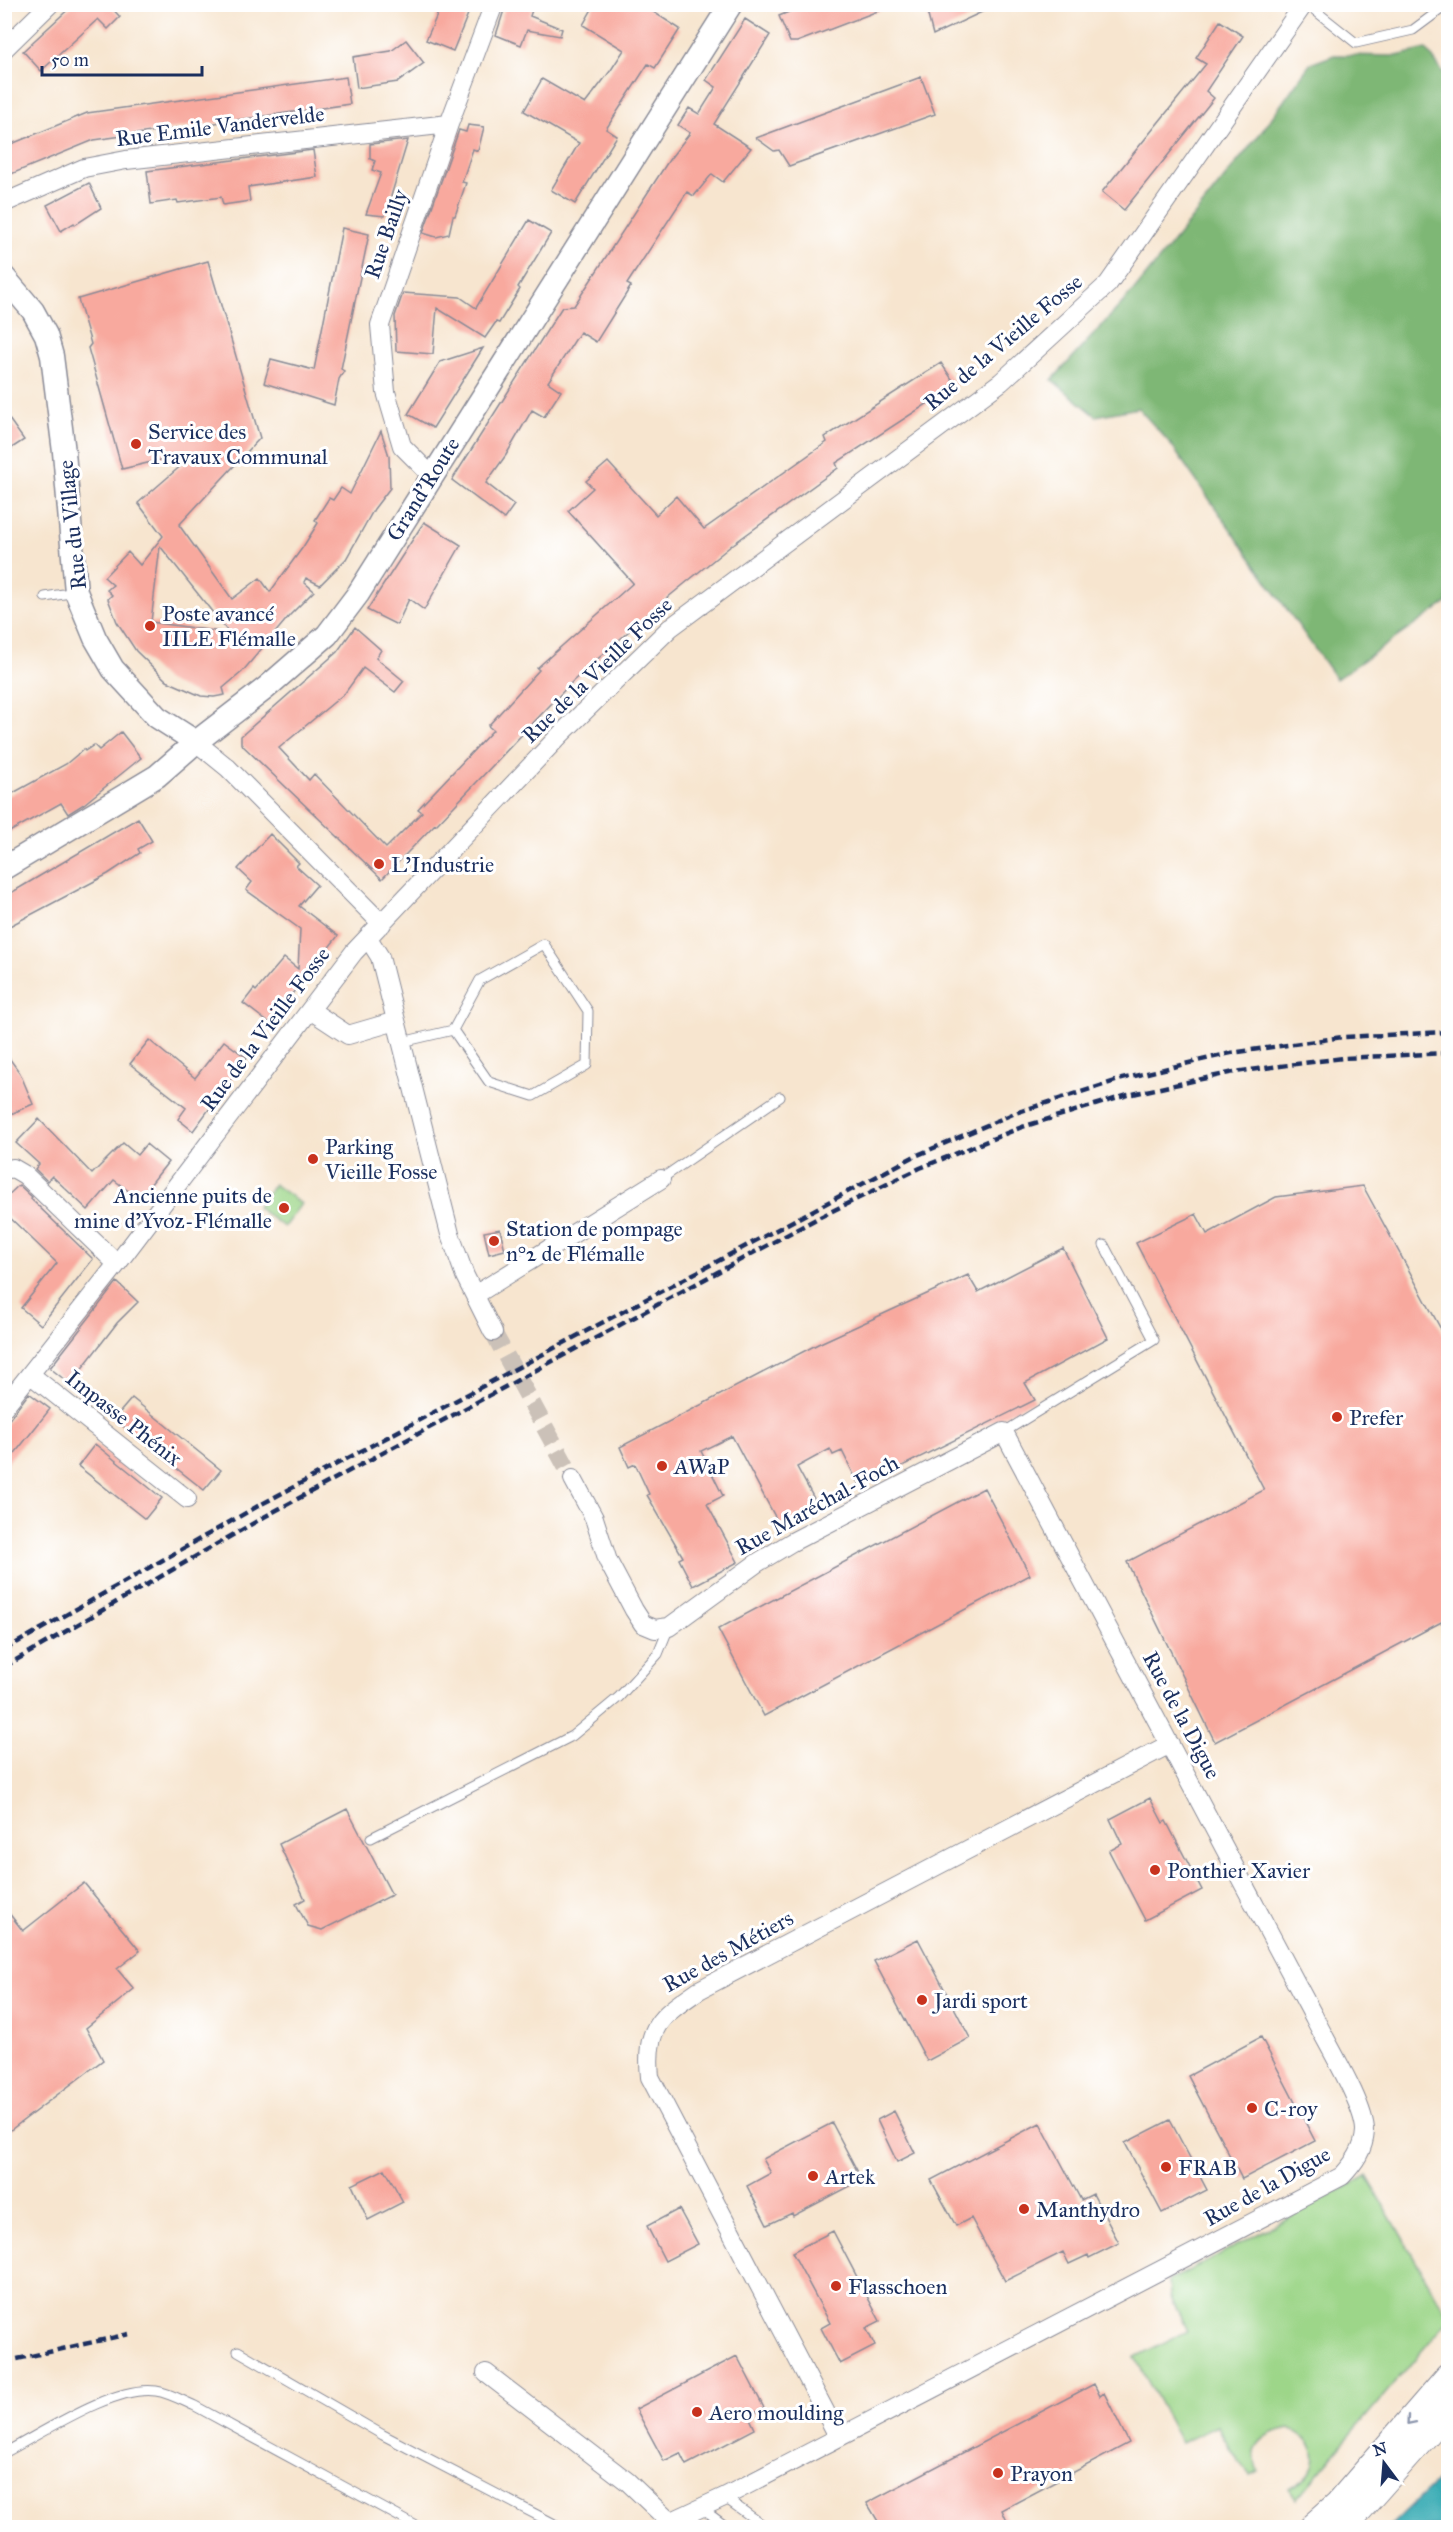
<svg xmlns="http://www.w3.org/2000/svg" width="1453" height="2532" viewBox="0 0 1453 2532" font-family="'IM FELL Great Primer',serif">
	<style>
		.green { fill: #9dd689; stroke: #5c8274; stroke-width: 1.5 }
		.forest { fill: #7eb775; stroke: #4c736a; stroke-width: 1.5 }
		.water { fill: #39abb4; stroke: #2a6d89; stroke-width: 1.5 }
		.building { fill: #f8a99e; fill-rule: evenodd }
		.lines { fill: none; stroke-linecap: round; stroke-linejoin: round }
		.minor-tunnel { stroke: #cbc1b8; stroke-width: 18; stroke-dasharray: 18 9; stroke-linecap: butt }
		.service-casing { stroke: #898a96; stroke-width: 11 }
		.minor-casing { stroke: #898a96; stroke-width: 20 }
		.tertiary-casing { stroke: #898a96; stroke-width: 25 }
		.secondary-casing { stroke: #898a96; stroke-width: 28 }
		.service { stroke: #fff; stroke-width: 9 }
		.minor { stroke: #fff; stroke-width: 18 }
		.tertiary { stroke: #fff; stroke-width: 22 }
		.secondary { stroke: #fff; stroke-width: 26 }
		.rail { stroke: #1b2f5e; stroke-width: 4.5; stroke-dasharray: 9 4.5; stroke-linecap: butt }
		.oneway { stroke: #8d97ae }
		.poi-dot { fill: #c8321e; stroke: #fff; stroke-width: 2 }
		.labels { text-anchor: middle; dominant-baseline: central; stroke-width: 6; stroke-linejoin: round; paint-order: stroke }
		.street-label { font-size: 22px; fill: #1b2f5e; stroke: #fff }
		.poi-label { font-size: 22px; fill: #1b2f5e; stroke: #fff; text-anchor: start }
	</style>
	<rect width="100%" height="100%" fill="#fff"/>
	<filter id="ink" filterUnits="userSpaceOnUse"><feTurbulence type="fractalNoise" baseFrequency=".0167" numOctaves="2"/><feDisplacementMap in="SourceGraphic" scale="12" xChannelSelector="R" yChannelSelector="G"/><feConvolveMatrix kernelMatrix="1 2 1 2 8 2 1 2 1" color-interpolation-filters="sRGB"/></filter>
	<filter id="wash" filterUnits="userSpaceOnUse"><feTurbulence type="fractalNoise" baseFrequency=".008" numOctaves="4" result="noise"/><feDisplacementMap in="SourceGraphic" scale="24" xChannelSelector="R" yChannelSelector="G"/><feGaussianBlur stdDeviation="1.35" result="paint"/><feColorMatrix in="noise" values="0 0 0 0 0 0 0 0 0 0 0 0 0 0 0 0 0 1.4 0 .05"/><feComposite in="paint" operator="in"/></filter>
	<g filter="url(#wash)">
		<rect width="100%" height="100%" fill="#f7e5cf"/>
		<path class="green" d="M274 1184 301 1204 284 1227 257 1207Z
			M1367 2176 1448 2316V2320L1296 2499 1289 2489C1306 2480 1323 2464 1310 2443 1306 2437 1296 2433 1290 2428 1268 2432 1246 2444 1258 2471L1250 2475 1239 2462 1217 2426 1181 2443 1135 2357 1187 2331 1170 2296 1169 2281Z"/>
		<path class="forest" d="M1426 49 1448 79V602L1336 679 1169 442 1138 408 1096 416 1052 380 1136 288 1263 130 1310 64 1334 55 1397 56Z"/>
		<path class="water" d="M1448 2470V2527H1389Z"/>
		<g id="blocks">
			<path class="building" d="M74 4H114L111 7 120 17 108 29 98 19 41 71 23 51Z
				M442 4H472L453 51 426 40Z
				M506 4H534L530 16 562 29 560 36 527 30 521 45 496 35Z
				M595 4H641L680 29 655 68 648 64 606 129 617 136 575 204 551 190 579 143 524 111 542 79 585 104 611 70 624 50 583 25Z
				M808 4H891V6L797 42H790L779 16Z
				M925 4H999L933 35Z
				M745 19 770 35 714 124 751 148 723 182 712 174 694 196 687 192 627 284 631 286 596 342 580 332 548 382 561 391 544 417 532 410 506 455 486 483 514 505 504 519 452 480 562 307 574 306 669 160 690 133 678 125 689 108 699 114 716 87 706 80Z
				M1220 21 1243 36 1206 91 1214 98 1124 210 1102 192 1206 64 1196 58Z
				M406 40 424 63 398 82 357 88 353 57 391 51Z
				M346 77 350 104 94 140 4 177V147L87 113Z
				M921 77 935 114 789 166 779 150 774 151 756 138Z
				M468 125 484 127 478 151 473 149 462 182 466 183 455 216H453L449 234 436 237 423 233 459 130 466 132Z
				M408 140 385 216 366 214 381 173 372 170 375 161 370 159V144Z
				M313 150 317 177 248 187 250 201 223 205 221 197 178 203 177 200 151 204 147 171Z
				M89 183 101 208 75 225 74 223 61 231 47 205Z
				M529 220 551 233 518 287 520 289 499 323 496 322 485 338 437 308 433 354 396 351 395 316 403 293 460 297 476 308Z
				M342 228 369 234 341 369 344 371 339 379 334 405 264 383 271 359 314 370Z
				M208 261 260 438 179 525 232 599 260 578 270 592 303 547 318 523 315 520 329 498 333 500 341 488 350 494 381 431 389 456 390 488 374 509 346 559 320 585 306 578 304 582 314 591 290 615 242 672 223 688 225 695 214 697 201 696 167 681 136 651 117 622 108 599 112 595 107 590 113 585 104 577 128 552 140 565 163 536 138 503 198 451 122 469 88 348 91 344 78 299ZM160 546 229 633 151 622Z
				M483 348 433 428 408 414 440 362Z
				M941 363 956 385 836 463 838 468 732 545 656 607 573 681 436 825 435 824 382 879 241 744V736L337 652 355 627 381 650 376 658 404 681 395 692 363 668 345 693 279 748 309 780 314 774 386 848 422 812 418 809 493 730 488 726 539 670 537 668 633 583 568 511 593 488 586 481 608 462 656 515 676 496 704 529 827 442 825 437Z
				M4 412 24 440 4 453Z
				M424 522 461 545 424 610 409 599 397 625 367 610Z
				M121 732 141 758 84 804 68 814 61 803 4 835V798L66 764 84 749 85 751 94 745 99 750Z
				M138 818 152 841 138 849 140 853 108 874 4 929V897Z
				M270 834 299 863 296 866 317 885 299 906 338 936 269 1023 243 1003 254 989 256 991 284 958 298 969 300 929 246 890 252 882 238 869Z
				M149 1040 195 1078 224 1041 247 1058 193 1131 178 1119 186 1108 130 1064Z
				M4 1051 20 1073 33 1104 4 1117Z
				M39 1119 92 1174 123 1143 137 1155 146 1144 168 1162 139 1199 114 1180 88 1210 52 1176 47 1181 35 1169 39 1164 16 1143Z
				M19 1185 32 1197 31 1199 93 1259 41 1325 21 1308 57 1263 4 1212V1199Z
				M1363 1186 1449 1344V1618L1215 1742 1127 1562 1264 1490 1136 1243 1196 1214 1207 1234 1276 1197Z
				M500 1229 505 1250 489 1254 484 1232Z
				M1063 1248 1108 1338 1025 1383 1035 1400 860 1487 842 1451 833 1455 830 1449 797 1467 818 1506 780 1526 732 1436 701 1451 723 1496 707 1504 738 1562 693 1586 679 1559 683 1557 647 1495 649 1494 635 1464 629 1467 620 1447 818 1344 968 1275 978 1292Z
				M117 1282 138 1302 117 1323 70 1384 50 1368Z
				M29 1393 50 1409 4 1467V1426Z
				M132 1398 221 1470 204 1490 114 1419Z
				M95 1444 162 1498 145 1519 78 1466Z
				M984 1488 1030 1575 764 1716 718 1629Z
				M1150 1798 1163 1823 1166 1821 1202 1890 1145 1920 1109 1851 1122 1844 1110 1819Z
				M347 1809 392 1895 322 1930 308 1926 296 1904 305 1899 279 1844Z
				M84 1883 140 1951 117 1969 134 1989 86 2028 103 2060 4 2135V1907L23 1931Z
				M918 1939 970 2038 927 2061 874 1961Z
				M1261 2037 1315 2141 1242 2179 1188 2076Z
				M894 2111 915 2153 897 2162 877 2120Z
				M1170 2120 1207 2190 1162 2213 1125 2143Z
				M832 2123 862 2180 793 2216 792 2213 767 2225 747 2186 771 2173 763 2159Z
				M1040 2123 1081 2200 1093 2194 1119 2243 1089 2258 1088 2255 1069 2264 1063 2252 1005 2281 971 2218 956 2226 931 2180Z
				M385 2169 403 2202 368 2220 352 2185Z
				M679 2209 698 2244 665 2261 647 2226Z
				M833 2231 880 2321 866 2328 875 2346 840 2364 821 2328 830 2323 792 2252Z
				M737 2356 764 2408 749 2416 755 2429 686 2465 680 2453 664 2461 636 2409Z
				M1094 2384 1100 2396 1104 2393 1129 2443 1002 2510 1010 2528H882L867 2503Z"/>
		</g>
	</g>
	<g filter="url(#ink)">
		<use href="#blocks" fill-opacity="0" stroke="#898a96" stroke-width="1.5"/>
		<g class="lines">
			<path class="minor-tunnel" d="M493 1332 573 1479"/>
			<defs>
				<path id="service" d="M1307 4 1356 43 1413 30 1448 4
					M45 597 76 592
					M402 1042 453 1030 480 980 544 944 588 1011 587 1065 533 1096 489 1082 453 1030
					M661 1179 780 1097
					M1004 1432 1154 1340 1104 1245
					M371 1838 572 1736 619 1697 658 1654 669 1627
					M238 2351 383 2435 562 2528
					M4 2453C43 2433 113 2385 156 2391 170 2393 183 2401 195 2406L420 2528
					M724 2497 767 2528
					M701 2508 728 2528"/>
				<path id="minor" d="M4 49 50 4
					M4 203 84 168 126 160 449 124
					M431 475 402 446 386 392 380 325 449 124 494 4
					M196 742 228 768 382 924
					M368 938 380 957 450 1234 465 1276 493 1332
					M310 1010 348 1035 396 1021
					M4 1170 13 1168 25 1175 117 1264
					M475 1295 661 1179
					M31 1375 187 1499
					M4 1407 117 1264 354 952 561 734 670 628 1001 382 1108 284 1304 4
					M573 1479 594 1518 608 1561 634 1610 643 1624 655 1629 669 1627 757 1563 792 1542 1004 1432 1314 2017C1327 2044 1365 2105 1365 2131 1364 2150 1354 2163 1342 2176L724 2497 670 2522 665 2528
					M486 2373 628 2482 670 2522
					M838 2436 650 2077C645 2026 660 2017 699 1990L1170 1744"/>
				<path id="tertiary" d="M4 277 33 311 46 335 52 356 64 452 76 592 95 638 113 669 157 717 196 742
					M4 868 157 776 196 742 266 688 327 635 358 594 731 4"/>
				<path id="secondary" d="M1311 2528 1338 2504 1448 2377
					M1343 2528 1448 2410"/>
			</defs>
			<use href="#service" class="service-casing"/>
			<use href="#minor" class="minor-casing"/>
			<use href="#tertiary" class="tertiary-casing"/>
			<use href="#secondary" class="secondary-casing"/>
			<use href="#service" class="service"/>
			<use href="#minor" class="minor"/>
			<use href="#tertiary" class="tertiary"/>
			<use href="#secondary" class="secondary"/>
			<path class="rail" d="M4 1650 258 1506 913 1157 1015 1113 1122 1079 1231 1053 1343 1037 1448 1032
				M4 1667 264 1517 818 1218 920 1168 1022 1127 1128 1095 1234 1072 1343 1058 1448 1053
				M4 2362 129 2334"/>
		</g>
		<defs><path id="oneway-chevron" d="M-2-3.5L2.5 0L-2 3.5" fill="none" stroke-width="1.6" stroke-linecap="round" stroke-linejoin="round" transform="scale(1.5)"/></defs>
		<use class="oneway" href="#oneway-chevron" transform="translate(1410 2421) rotate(131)"/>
	</g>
	<g class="poi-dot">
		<circle cx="136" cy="444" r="6"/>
		<circle cx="150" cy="626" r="6"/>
		<circle cx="379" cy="864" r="6"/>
		<circle cx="313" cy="1159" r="6"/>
		<circle cx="284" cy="1208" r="6"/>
		<circle cx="494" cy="1241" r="6"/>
		<circle cx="1337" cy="1417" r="6"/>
		<circle cx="662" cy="1466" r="6"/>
		<circle cx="1155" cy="1870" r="6"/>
		<circle cx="922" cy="2000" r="6"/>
		<circle cx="1252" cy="2108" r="6"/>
		<circle cx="1166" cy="2167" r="6"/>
		<circle cx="813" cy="2176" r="6"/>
		<circle cx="1024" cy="2209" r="6"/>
		<circle cx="836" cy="2286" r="6"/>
		<circle cx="697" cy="2412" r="6"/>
		<circle cx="998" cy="2473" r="6"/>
	</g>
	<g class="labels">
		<g class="street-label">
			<text transform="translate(220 126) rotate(-7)">Rue Emile Vandervelde</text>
			<text transform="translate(386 234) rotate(-71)">Rue Bailly</text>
			<text transform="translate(1003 342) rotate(-40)">Rue de la Vieille Fosse</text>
			<text transform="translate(423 489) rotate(-58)">Grand'Route</text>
			<text transform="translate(72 525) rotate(-96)">Rue du Village</text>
			<text transform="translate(597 670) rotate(-44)">Rue de la Vieille Fosse</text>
			<text transform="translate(265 1029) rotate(-53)">Rue de la Vieille Fosse</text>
			<text transform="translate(124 1418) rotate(38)">Impasse Phénix</text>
			<text transform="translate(817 1505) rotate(-29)">Rue Maréchal-Foch</text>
			<text transform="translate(1182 1715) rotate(62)">Rue de la Digue</text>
			<text transform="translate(728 1951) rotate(-29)">Rue des Métiers</text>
			<text transform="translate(1267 2186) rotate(-29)">Rue de la Digue</text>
		</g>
		<g class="poi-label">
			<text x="148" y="431">Service des<tspan x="148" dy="25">Travaux Communal</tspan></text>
			<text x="162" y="613">Poste avancé<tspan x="162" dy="25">IILE Flémalle</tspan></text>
			<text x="391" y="864">L'Industrie</text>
			<text x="325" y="1146">Parking<tspan x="325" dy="25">Vieille Fosse</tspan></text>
			<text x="272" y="1195" text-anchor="end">Ancienne puits de<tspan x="272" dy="25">mine d'Yvoz-Flémalle</tspan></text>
			<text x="506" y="1228">Station de pompage<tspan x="506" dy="25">n°2 de Flémalle</tspan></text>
			<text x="1349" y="1417">Prefer</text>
			<text x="674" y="1466">AWaP</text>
			<text x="1167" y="1870">Ponthier Xavier</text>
			<text x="934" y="2000">Jardi sport</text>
			<text x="1264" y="2108">C-roy</text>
			<text x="1178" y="2167">FRAB</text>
			<text x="825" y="2176">Artek</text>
			<text x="1036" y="2209">Manthydro</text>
			<text x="848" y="2286">Flasschoen</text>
			<text x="709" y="2412">Aero moulding</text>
			<text x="1010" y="2473">Prayon</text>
		</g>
	</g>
	<rect width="1453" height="2532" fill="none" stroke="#fff" stroke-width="24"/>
	<g transform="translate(1384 2463) rotate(344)" stroke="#ffffff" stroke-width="4.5" paint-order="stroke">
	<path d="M0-4.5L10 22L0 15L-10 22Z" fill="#1b2f5e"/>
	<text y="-9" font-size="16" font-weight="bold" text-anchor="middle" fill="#1b2f5e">N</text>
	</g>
	<path d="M42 66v9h160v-9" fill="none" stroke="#1b2f5e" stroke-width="3"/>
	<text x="51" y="66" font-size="18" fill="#1b2f5e" stroke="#ffffff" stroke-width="4.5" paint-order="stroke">50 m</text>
</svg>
